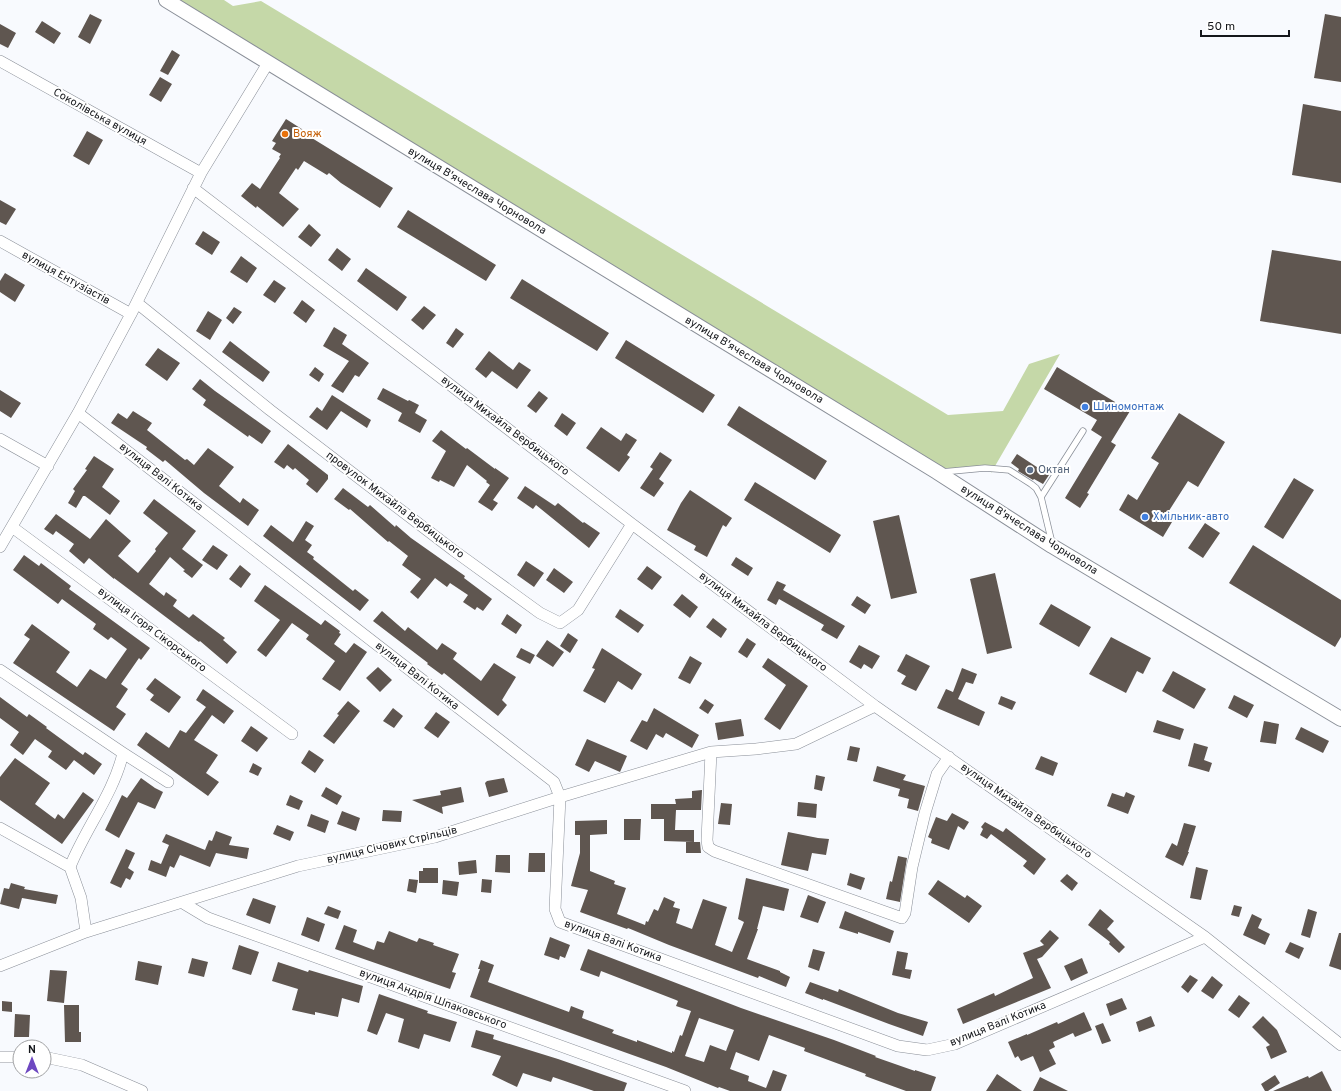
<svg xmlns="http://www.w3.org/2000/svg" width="1341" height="1091" viewBox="0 0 1341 1091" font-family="Overpass,sans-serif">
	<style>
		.green { fill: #c5d8a8 }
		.building { fill: #5f5650; fill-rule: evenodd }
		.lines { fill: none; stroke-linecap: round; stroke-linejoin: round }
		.service-casing { stroke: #8a8f98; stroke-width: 7 }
		.minor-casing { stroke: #8a8f98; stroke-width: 12 }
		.tertiary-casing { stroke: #8a8f98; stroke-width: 16 }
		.service { stroke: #fff; stroke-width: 5.5 }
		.minor { stroke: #fff; stroke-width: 11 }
		.tertiary { stroke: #fff; stroke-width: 14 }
		.food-dot { fill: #e8710a; stroke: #fff; stroke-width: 1.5 }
		.shop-dot { fill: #3f7fe0; stroke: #fff; stroke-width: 1.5 }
		.service-dot { fill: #5c6f8a; stroke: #fff; stroke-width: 1.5 }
		.labels { text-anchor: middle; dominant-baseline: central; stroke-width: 4; stroke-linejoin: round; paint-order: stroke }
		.street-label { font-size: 11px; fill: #15171b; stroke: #fff }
		.food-label { font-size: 11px; fill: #c56008; stroke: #fff; text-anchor: start }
		.shop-label { font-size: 11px; fill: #366cbe; stroke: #fff; text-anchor: start }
		.service-label { font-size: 11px; fill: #4e5e75; stroke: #fff; text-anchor: start }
	</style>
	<rect width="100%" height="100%" fill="#f8fafe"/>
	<path class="green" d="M167 0H224L233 6 261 1 948 415 1003 411 1029 364 1060 354 991 473V468L937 472Z"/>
	<path class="building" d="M90 14 102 20 90 44 78 37Z
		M1325 14 1341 17V82L1314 78Z
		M42 21 61 33 54 44 35 32Z
		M0 24 16 33 8 48 0 44Z
		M172 50 180 55 168 75 160 71Z
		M160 77 172 84 161 102 149 95Z
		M1303 104 1341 111V183L1292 175Z
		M286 119 308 133 307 135 393 188 380 208 341 183 329 173 327 175 304 161 298 170 296 168 279 193 299 209 283 227 257 206 256 208 241 196 252 183 260 189 280 158 279 157 281 154 272 149 276 143 272 141Z
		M87 131 103 140 89 165 73 156Z
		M0 200 16 209 6 225 0 222Z
		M408 210 496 265 486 281 397 227Z
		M309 224 321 235 311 247 298 237Z
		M203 231 220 242 212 255 195 244Z
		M337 248 351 259 342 271 328 260Z
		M1272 250 1341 261V334L1260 321Z
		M241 256 257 268 247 283 230 272Z
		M366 268 407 297 397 311 357 281Z
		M5 273 25 285 15 302 0 292V281Z
		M522 279 609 333 597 351 510 298Z
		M274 280 286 288 275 303 263 295Z
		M302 300 315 310 306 323 293 313Z
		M424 306 436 315 423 330 411 320Z
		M234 307 242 312 233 324 226 318Z
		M208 311 222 320 210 340 196 331Z
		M334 327 347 335 342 344 369 363 359 377 355 375 343 393 331 386 349 361 323 346Z
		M456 328 464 334 453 348 446 343Z
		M626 340 715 395 703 413 615 358Z
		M230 341 270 372 263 382 222 352Z
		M158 348 180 363 167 381 145 365Z
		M489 351 513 370 519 362 531 370 517 389 492 371 486 378 475 369Z
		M315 367 324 374 319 382 309 375Z
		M1057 367 1130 411 1111 442 1116 445 1087 493 1089 494 1080 508 1065 498 1102 437 1091 430 1097 420 1044 389Z
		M200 379 215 391 271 431 262 444 249 435 248 437 203 405 206 400 192 389Z
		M383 388 408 401 409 400 419 405 415 413 427 420 420 433 398 421 402 413 377 399Z
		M0 390 21 403 11 418 0 411Z
		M539 391 548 398 536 413 527 406Z
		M332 395 371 420 367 428 341 411 327 430 309 417 317 407 322 411Z
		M739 406 827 461 815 480 727 425Z
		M133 411 152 423 147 430 185 460 187 459 194 465 208 448 234 467 219 486 240 503 243 498 259 510 248 526 204 493 165 460 163 462 146 449 147 447 111 423 118 413 127 419Z
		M562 413 576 423 567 436 554 426Z
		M1179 413 1225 442 1198 487 1188 481 1165 517 1172 522 1163 537 1119 510 1128 494 1137 500 1159 463 1151 458Z
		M601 427 621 441 626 433 637 440 627 455 630 457 619 472 586 448Z
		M441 430 466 449 467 448 495 469V468L509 478 493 500 498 503 492 511 478 502 490 485 486 482 487 481 467 465 454 487 440 480 439 482 431 478 446 451 432 441Z
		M288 444 328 475V479L317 493 306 484 309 480 295 468 293 470 287 465 284 469 274 462Z
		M660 452 672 460 659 479 664 483 654 497 640 488 653 469 650 467Z
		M1017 454 1049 475 1043 484 1034 479 1033 480 1018 471 1019 469 1011 463Z
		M94 456 114 469 102 487 120 501 110 515 85 496H83L76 508 68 503 75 491 73 489 87 470 85 469Z
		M1294 478 1314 490 1283 539 1264 527Z
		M755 482 841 535 830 553 744 500Z
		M525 486 555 506 558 503 583 523 584 522 600 533 589 548 536 505 533 509 517 498Z
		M343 488 368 507 370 505 395 527 396 525 411 538 465 576 464 578 492 599 483 611 477 607 475 610 463 602 468 595 450 583 447 587 435 578 418 599 410 592 421 579 402 565 408 556 389 541 388 542 350 509 349 510 334 499Z
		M690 490 732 518 726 527 723 525 707 557 694 550 696 546 667 530 681 503Z
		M154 499 196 531 182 549 203 565 192 578 183 571 185 570 170 557 149 584 164 596 166 592 177 600 173 606 189 618 193 614 225 638 223 640 237 652 227 664 200 641 199 642 114 578V579L89 558 84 564 69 551 74 544 56 531 53 535 44 529 56 514 90 539 106 519 131 541 118 556 138 573 156 551 155 549 168 533 143 513Z
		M899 515 917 593 891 599 873 521Z
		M306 521 314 526 305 540 312 545 307 552 314 557 313 559 353 591 355 589 369 600 360 611 263 536 271 525 293 542Z
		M1205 523 1220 533 1203 558 1188 548Z
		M213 545 228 555 217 570 202 560Z
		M1253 545 1341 600V637L1335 647 1229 583Z
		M24 555 39 566 41 563 71 586 69 589 150 648 141 660 139 658 121 684 128 689 116 707 126 714 114 731 13 663 30 639 24 635 32 624 70 652 56 672 77 687 90 669 106 679 127 649 111 637 108 640 93 629 96 624 62 599 58 604 13 570Z
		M736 557 753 568 748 576 731 565Z
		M526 561 544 573 534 587 517 575Z
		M240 565 251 574 241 588 229 579Z
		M647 566 662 577 652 590 637 579Z
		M554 568 573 582 564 593 546 580Z
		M995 573 1012 648 987 654 970 579Z
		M777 581 786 585 783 590 845 626 837 639 821 630 824 625 779 599 776 605 767 600Z
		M265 585 321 625 325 620 340 631 339 633 341 634 334 644 346 653 354 643 367 652 340 691 322 679 335 661 306 639 309 635 292 623 266 657 257 650 280 620 254 601Z
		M682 594 698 607 690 618 673 605Z
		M857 596 871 605 865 614 851 605Z
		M1051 604 1091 627 1079 647 1039 624Z
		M620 609 644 625 638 633 615 617Z
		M382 611 405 631 408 627 437 650 442 643 457 653 453 659 481 681 494 663 516 677 502 700 507 705 498 716 444 673 442 675 427 664 428 663 373 621Z
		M507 614 522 625 516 634 501 624Z
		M713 618 727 629 721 638 706 627Z
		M568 633 578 640 570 653 560 646Z
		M1111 637 1151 658 1143 674 1137 671 1126 693 1089 674Z
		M747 638 756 644 747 658 738 652Z
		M547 640 564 652 553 667 536 656Z
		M859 645 880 656 872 669 864 664 861 669 849 662Z
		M521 648 535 655 530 664 516 657Z
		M602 648 642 674 632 690 618 681 605 703 583 691 595 669 592 668Z
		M906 654 930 666 916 691 901 684 906 676 897 671Z
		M690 656 702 663 690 684 678 678Z
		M768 658 808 686 780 730 764 719 786 685 762 667Z
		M378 667 392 680 380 692 366 678Z
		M962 668 977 674 973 684 966 682 958 699 985 712 979 726 937 708 946 689 953 692Z
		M1173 671 1206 689 1194 709 1162 691Z
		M155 678 181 697 169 713 150 700 154 695 146 689Z
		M203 689 234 711 224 724 212 715 194 740 218 755 206 773 219 782 208 796 137 745 146 732 169 748 180 730 186 733 206 707 196 700Z
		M1234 695 1254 705 1247 718 1228 708Z
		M1001 696 1016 702 1012 710 998 704Z
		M0 697 27 717 29 714 47 727 46 728 83 755 85 752 102 764 94 775 74 760 66 770 48 757 52 751 35 739 23 755 10 745 19 732 0 718Z
		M705 699 714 705 708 714 699 708Z
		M348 701 360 711 334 744 323 736 339 715 337 714Z
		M393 708 403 716 394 728 383 721Z
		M654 708 699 735 692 748 666 733 663 738 656 734 647 750 630 741 642 720 647 722Z
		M436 712 450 722 438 738 424 728Z
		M741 719 744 736 718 740 715 723Z
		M1157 720 1184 729 1180 740 1153 732Z
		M1264 721 1279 724 1276 744 1260 742Z
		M251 726 268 738 257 752 241 741Z
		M1301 727 1329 741 1323 753 1295 739Z
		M587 739 627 756 620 772 595 761 589 772 575 765Z
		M1194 743 1208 747 1204 760 1212 763 1209 772 1188 766Z
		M850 746 860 748 857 762 847 760Z
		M309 750 324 760 315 773 301 763Z
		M1041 756 1058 763 1053 776 1035 769Z
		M15 758 50 783 35 804 55 819 58 814 64 819 83 792 94 800 62 844 0 800V777Z
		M253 763 262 768 258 776 249 772Z
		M877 766 906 775 903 780 925 786 918 811 907 808 909 799 898 796 900 789 873 781Z
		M816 775 825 777 822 791 814 789Z
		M141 778 155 788 163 792 155 809 138 802 119 838 105 830 122 795 127 798Z
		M504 778 508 792 489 797 485 783 487 781Z
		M326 787 342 796 337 805 321 796Z
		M461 787 464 802 442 807 443 814 412 800 441 795 440 791Z
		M702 790 701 810H676L675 830H694V842L664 841V819H651V804H676L675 799 692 798V791Z
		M1126 792 1135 796 1128 814 1107 806 1112 793 1124 797Z
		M290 795 303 801 299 810 286 805Z
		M798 802 817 804 816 818 797 816Z
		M721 803 732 804 730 825 718 824Z
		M383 810 402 811 401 822 382 821Z
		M342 811 360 818 356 831 337 824Z
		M952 813 969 822 964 830 958 826 949 850 931 843 932 839 928 837 936 817 947 821Z
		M311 814 329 821 325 833 307 826Z
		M624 819H641L640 840H624Z
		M607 820V834L590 835V871L615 881 614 884 626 888 617 914 645 925 646 921 648 922 654 909 658 911 664 897 675 902 673 907 680 909 676 923 692 929 703 899 727 907 715 945 732 952 744 922 738 919 746 878 789 889 784 911 763 906 757 929H758L747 959 780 971V972L790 977 786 987 759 976 758 978 669 945 628 928 627 929 580 912 588 890 571 886 580 853V835H575V821Z
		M985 822 1003 832 1006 828 1046 859 1034 875 1023 866 1027 861 991 834 987 839 980 835 983 829 981 827Z
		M1184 823 1196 826 1188 852H1189L1183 866 1165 857 1172 843 1177 846Z
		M277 825 294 832 290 841 273 834Z
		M216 831 232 837 229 845 249 848 247 859 216 853 210 867 180 855 174 868 170 866 166 877 148 870 151 860 161 864 169 845 162 842 166 834 205 850 209 840 212 841Z
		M788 832 818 838 829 839 826 855 812 853 808 871 781 865Z
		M686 842H700L701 853H686Z
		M126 849 135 853 128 868 134 872 130 880 126 878 121 888 110 883Z
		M529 853H545V872H528Z
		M496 855H510V873L495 872Z
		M898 856 907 858 900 902 886 899 890 881 892 882Z
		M476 860 477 873 459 875 458 862Z
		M1196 867 1208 870 1201 900 1190 898Z
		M423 868H438V883H419V871H423Z
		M850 873 865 878 861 890 847 885Z
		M1067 874 1078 883 1072 891 1060 881Z
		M409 879 418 880 416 893 407 891Z
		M482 879 492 880 491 893 481 892Z
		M443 880 459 882 457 896 442 894Z
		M938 880 965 898 967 895 982 906 969 923 928 894Z
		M11 883 25 887 24 889 58 895 56 904 22 898 19 909 0 904 4 888 9 889Z
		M808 895 826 902 818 923 800 917Z
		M253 898 276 906 270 924 246 915Z
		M1234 905 1242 907 1239 917 1231 915Z
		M328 906 341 911 338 919 324 914Z
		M1100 909 1114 921 1107 929 1125 947 1119 953 1109 944 1110 942 1088 925Z
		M1308 909 1317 912 1310 938 1301 935Z
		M845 911 894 931 890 943 858 932V934L839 928Z
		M1252 914 1262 919 1258 928 1270 934 1265 945 1243 935Z
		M307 917 325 924 319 942 301 935Z
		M344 925 357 930 353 942 374 950 377 941 384 943 389 931 417 942 419 938 434 943 433 945 459 954 452 972 456 973 450 989 335 949Z
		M1050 930 1059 938 1042 957 1037 959 1051 988 963 1024 957 1009 994 993 995 996 1033 978 1023 953 1044 945 1040 941Z
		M1339 933H1341V970L1329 966Z
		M550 937 570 945 565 958 560 956 559 960 544 955Z
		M1290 942 1304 948 1299 959 1285 952Z
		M239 945 259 952 251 975 232 969Z
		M588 949 741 1008 834 1040 876 1056 875 1057 915 1071V1070L936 1077 931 1091H906L865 1076 866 1074 804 1051 805 1048 769 1035 759 1061 736 1052 730 1069 749 1076 748 1081 766 1088 773 1070 787 1075 781 1091H730L719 1087 718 1088 666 1067 470 997 480 969H478L481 960 494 965 488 982 569 1012 571 1006 584 1011 582 1018 614 1030 612 1033 637 1042V1040L672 1053V1051L674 1052 680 1035 682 1036 691 1011 676 1006 678 1001 676 1000 601 971 599 977 580 970ZM699 1018 734 1030 726 1051 710 1045 704 1062 685 1056Z
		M813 949 825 952 819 971 808 967Z
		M897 951 908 953 905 969 912 970 910 979 892 975Z
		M192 958 208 962 204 977 188 973Z
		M1082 958 1088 973 1071 981 1064 966Z
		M138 961 162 966 158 985 135 980Z
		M278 962 308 972 309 970 363 986 359 1003 342 998 338 1017 315 1012V1015L292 1010 298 989 272 981Z
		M50 970 67 971 64 1003 47 1001Z
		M1190 975 1198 980 1188 993 1181 987Z
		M1212 976 1223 985 1213 999 1201 991Z
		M810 982 838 992 839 989 898 1013 928 1022 923 1036 889 1024 823 999V1000L805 993Z
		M379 994 428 1011 427 1013 457 1022 450 1042 424 1034 419 1049 398 1042 404 1019 386 1013 377 1035 367 1031Z
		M1239 995 1250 1003 1239 1018 1228 1010Z
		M1122 998 1127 1009 1110 1016 1106 1004Z
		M2 1001 12 1002V1012L2 1011Z
		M64 1005H79V1032H81V1042H65Z
		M1084 1012 1092 1030 1075 1037 1073 1033 1053 1042 1055 1047 1049 1050 1056 1064 1040 1072 1033 1056 1021 1061 1018 1056 1015 1058 1008 1042 1027 1034V1035L1057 1022 1058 1024Z
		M15 1014 30 1015 29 1037H14Z
		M1151 1016 1155 1026 1139 1032 1136 1022Z
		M1263 1016 1277 1030 1287 1052 1271 1059 1266 1047 1270 1045 1252 1027Z
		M1103 1023 1111 1041 1102 1044 1095 1026Z
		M476 1030 494 1035 493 1039 558 1059 627 1083 624 1091H594L553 1077 551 1082 523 1073 517 1087 492 1075 501 1056 471 1047Z
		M1322 1071 1332 1091H1273L1308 1076 1309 1078Z
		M997 1074 1022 1091H986Z
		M1275 1075 1280 1083 1268 1091H1265L1261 1084Z
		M1040 1077 1068 1091H1033Z"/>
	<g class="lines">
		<defs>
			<path id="service" d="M942 472 985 468 1009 470 1031 484 1036 488 1041 497 1052 543
				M1041 497 1083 431"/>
			<path id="minor" d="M0 61 201 173
				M193 188 632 524 875 706 1205 937 1341 1045
				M0 241 131 314
				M137 303 270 410 453 550 540 613 560 623 578 610 632 524
				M78 413 554 782 560 797 555 909 560 922 898 1046 927 1050 955 1044 1205 937
				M0 439 48 466
				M12 527 292 734
				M0 547 78 413 131 314 201 173 268 63
				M0 670 123 753 168 782
				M711 752 707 840 708 847 714 851 902 918 905 913 912 867 925 813 937 774 949 757
				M0 828 70 867 81 898 86 932
				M70 867C85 829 114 793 123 753
				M183 903 208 918 685 1091
				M0 966 86 932 298 866 435 837 560 797 711 752 756 749 796 744 875 706
				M0 1057H20
				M44 1057 82 1065 142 1091"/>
			<path id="tertiary" d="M166 0 937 472 1052 546 1341 719"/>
		</defs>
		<use href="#service" class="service-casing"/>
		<use href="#minor" class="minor-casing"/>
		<use href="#tertiary" class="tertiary-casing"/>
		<use href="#service" class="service"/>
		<use href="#minor" class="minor"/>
		<use href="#tertiary" class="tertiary"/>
	</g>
	<circle class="food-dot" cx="285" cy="134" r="4"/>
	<g class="shop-dot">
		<circle cx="1085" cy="407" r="4"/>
		<circle cx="1145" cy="517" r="4"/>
	</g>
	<circle class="service-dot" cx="1030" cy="470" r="4"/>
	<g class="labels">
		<g class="street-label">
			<text transform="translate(100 117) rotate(29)">Соколівська вулиця</text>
			<text transform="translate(477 191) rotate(31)">вулиця В'ячеслава Чорновола</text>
			<text transform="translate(66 278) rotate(29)">вулиця Ентузіастів</text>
			<text transform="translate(754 360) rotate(31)">вулиця В'ячеслава Чорновола</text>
			<text transform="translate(505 426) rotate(37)">вулиця Михайла Вербицького</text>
			<text transform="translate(161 477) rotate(38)">вулиця Валі Котика</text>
			<text transform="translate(395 505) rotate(37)">провулок Михайла Вербицького</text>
			<text transform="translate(1029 530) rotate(32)">вулиця В'ячеслава Чорновола</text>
			<text transform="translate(763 622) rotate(37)">вулиця Михайла Вербицького</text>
			<text transform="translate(152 630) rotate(37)">вулиця Ігоря Сікорського</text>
			<text transform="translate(417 676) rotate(38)">вулиця Валі Котика</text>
			<text transform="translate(1026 811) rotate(35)">вулиця Михайла Вербицького</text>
			<text transform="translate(392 845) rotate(-13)">вулиця Січових Стрільців</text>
			<text transform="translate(613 941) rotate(20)">вулиця Валі Котика</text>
			<text transform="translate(433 999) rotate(20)">вулиця Андрія Шпаковського</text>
			<text transform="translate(998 1024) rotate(-22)">вулиця Валі Котика</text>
		</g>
		<g class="food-label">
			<text x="293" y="134">Вояж</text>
		</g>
		<g class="shop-label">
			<text x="1093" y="407">Шиномонтаж</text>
			<text x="1153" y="517">Хмільник-авто</text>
		</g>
		<g class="service-label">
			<text x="1038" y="470">Октан</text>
		</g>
	</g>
	<g transform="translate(32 1059)"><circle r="19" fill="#ffffff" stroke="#a1a2a4"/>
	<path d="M0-3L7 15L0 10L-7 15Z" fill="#6e48c1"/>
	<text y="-6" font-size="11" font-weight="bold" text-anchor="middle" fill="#15171b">N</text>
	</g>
	<path d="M1201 30v6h88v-6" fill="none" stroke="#15171b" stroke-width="2"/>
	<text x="1207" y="30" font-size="12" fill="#15171b" stroke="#ffffff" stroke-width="3" paint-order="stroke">50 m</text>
</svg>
